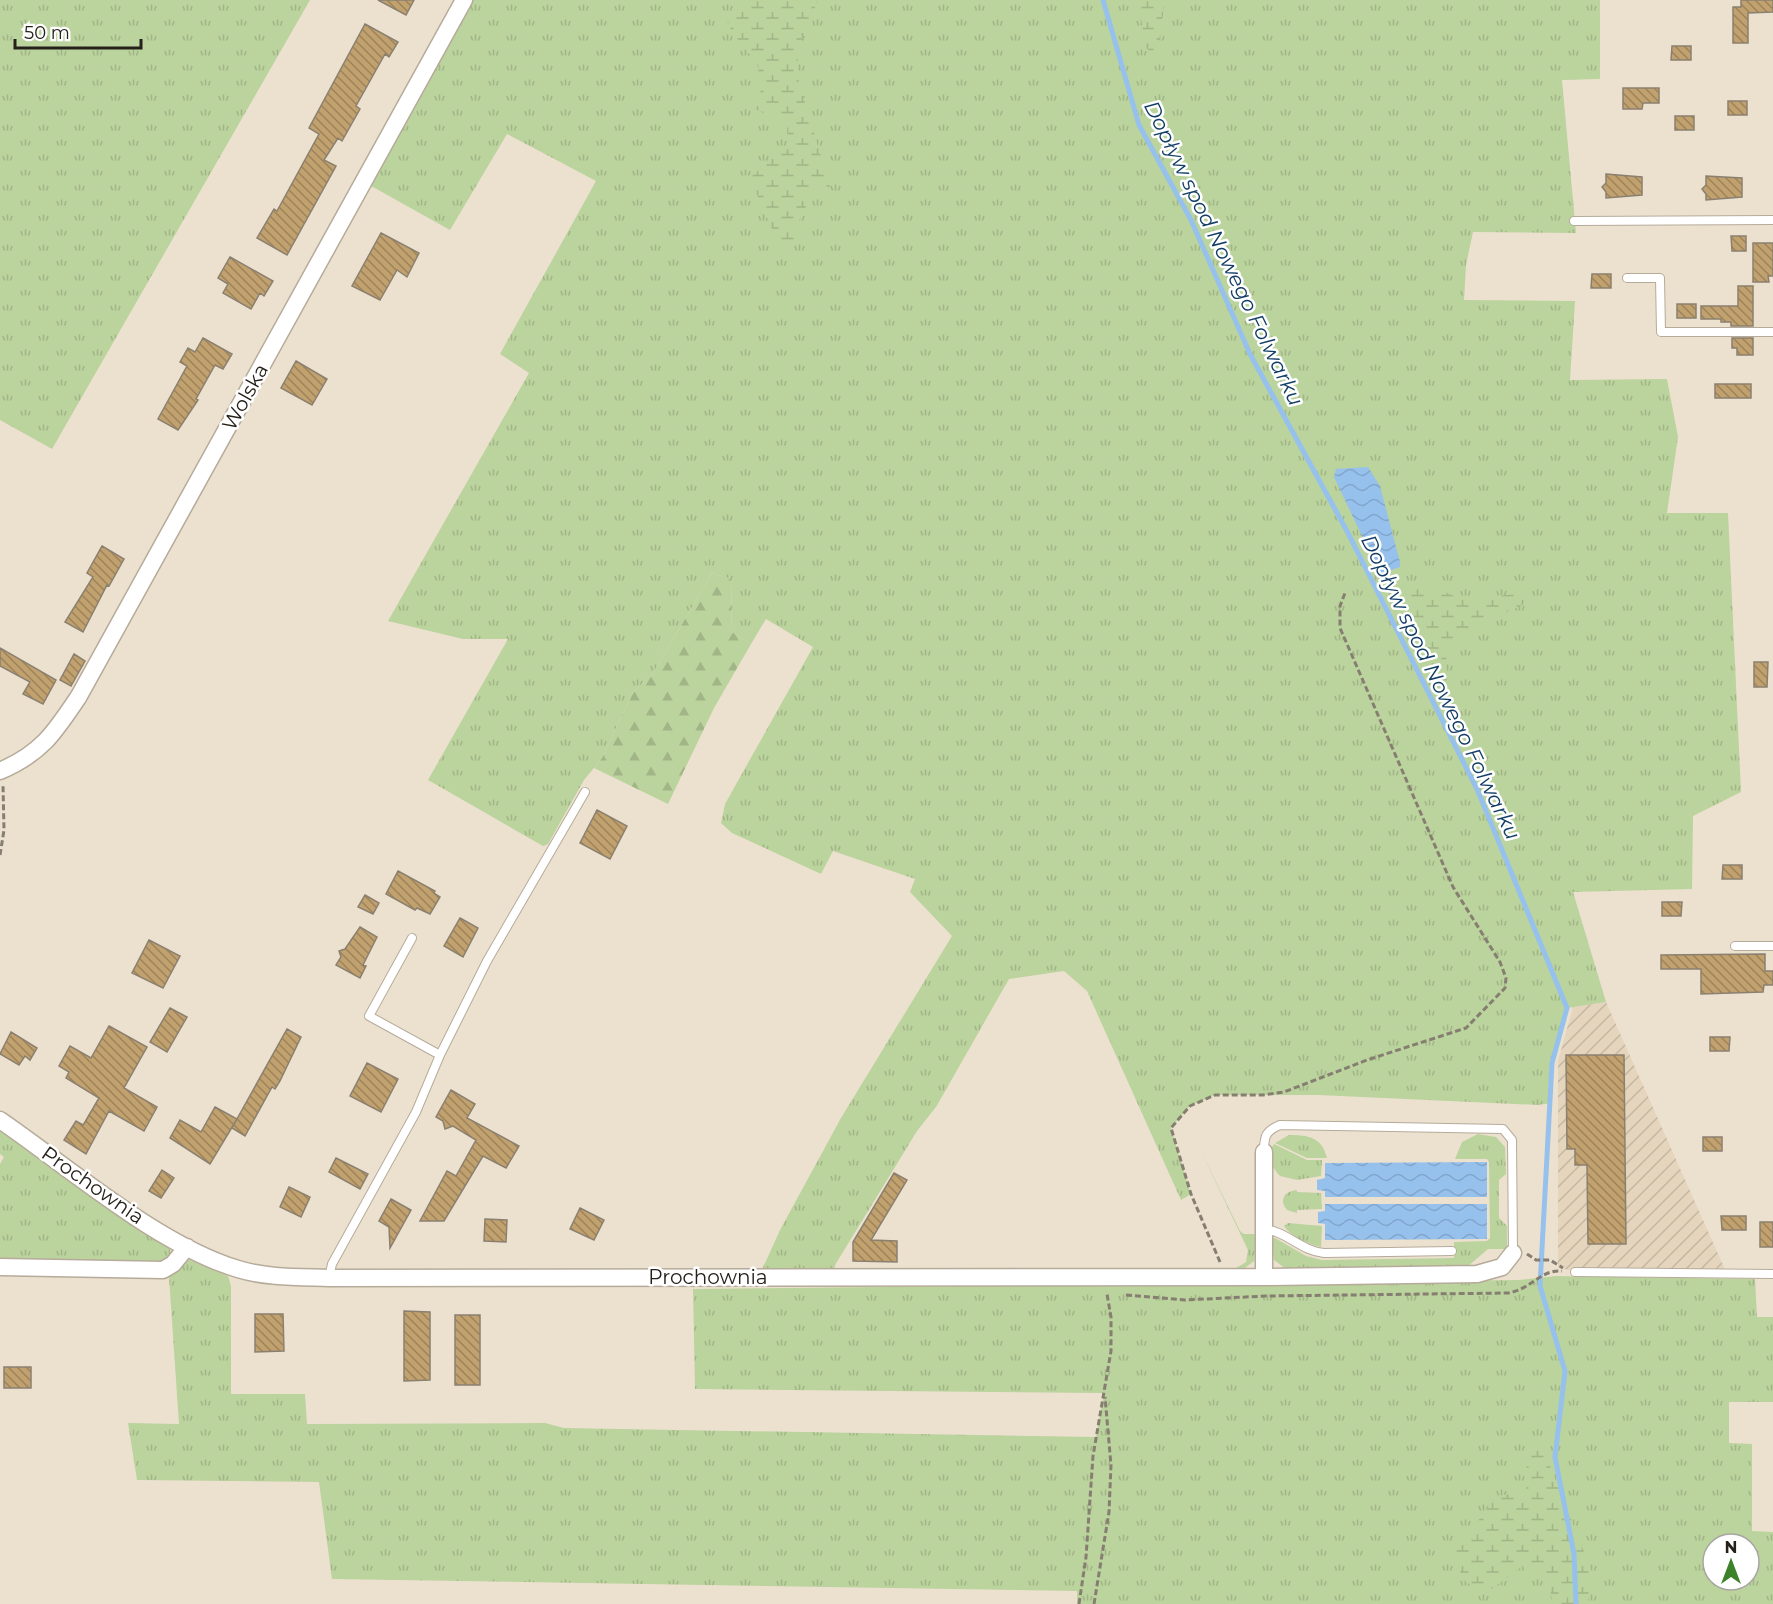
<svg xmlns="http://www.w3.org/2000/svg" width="1773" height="1604" viewBox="0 0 1773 1604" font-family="Montserrat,sans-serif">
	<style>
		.industrial { fill: url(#industrial-furrows) }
		.grass { fill: url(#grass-tufts); fill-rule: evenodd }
		.forest { fill: url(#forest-firs) }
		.wetland { fill: url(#wetland-marsh) }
		.water { fill: url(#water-waves) }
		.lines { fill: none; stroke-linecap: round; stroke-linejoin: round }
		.stream { stroke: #97c1ed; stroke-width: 5 }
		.building { fill: url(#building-back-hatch); stroke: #8b8070; stroke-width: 1.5 }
		.service-casing { stroke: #b6ab9a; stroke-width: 10 }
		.minor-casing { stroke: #b6ab9a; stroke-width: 19 }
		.path { stroke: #857e71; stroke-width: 3; stroke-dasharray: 6 3; stroke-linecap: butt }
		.service { stroke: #fff; stroke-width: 8 }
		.minor { stroke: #fff; stroke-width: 16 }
		.labels { text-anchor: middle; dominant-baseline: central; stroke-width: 5; stroke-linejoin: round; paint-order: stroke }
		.street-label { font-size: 20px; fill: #25211a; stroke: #fff }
		.water-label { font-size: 21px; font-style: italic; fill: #113d66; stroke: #fff }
	</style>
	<defs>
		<pattern id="industrial-furrows" width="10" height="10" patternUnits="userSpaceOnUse" patternTransform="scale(1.5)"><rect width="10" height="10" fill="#e5d5bd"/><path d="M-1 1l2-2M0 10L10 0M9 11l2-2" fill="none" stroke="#c4b7a2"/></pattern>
		<pattern id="grass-tufts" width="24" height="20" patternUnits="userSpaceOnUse" patternTransform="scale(1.5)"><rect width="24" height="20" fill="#bbd39d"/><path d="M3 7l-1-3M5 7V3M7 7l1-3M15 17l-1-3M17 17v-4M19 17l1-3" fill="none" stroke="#a1b587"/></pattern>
		<pattern id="forest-firs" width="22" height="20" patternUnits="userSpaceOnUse" patternTransform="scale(1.5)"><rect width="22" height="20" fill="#bbd39d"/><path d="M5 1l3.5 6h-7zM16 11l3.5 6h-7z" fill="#a1b587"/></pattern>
		<pattern id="wetland-marsh" width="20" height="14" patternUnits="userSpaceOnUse" patternTransform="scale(1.5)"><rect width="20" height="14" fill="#bbd39d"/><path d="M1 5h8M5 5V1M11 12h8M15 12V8" fill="none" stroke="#a1b587"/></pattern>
		<pattern id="water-waves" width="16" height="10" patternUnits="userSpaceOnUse" patternTransform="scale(1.5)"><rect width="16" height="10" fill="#97c1ed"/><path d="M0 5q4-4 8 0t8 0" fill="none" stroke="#82a6cb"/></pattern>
		<pattern id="building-back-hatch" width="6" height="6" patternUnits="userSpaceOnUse" patternTransform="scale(1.5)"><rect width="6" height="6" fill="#c1a16e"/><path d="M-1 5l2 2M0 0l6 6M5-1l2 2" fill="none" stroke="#9d835a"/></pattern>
	</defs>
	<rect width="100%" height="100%" fill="#ece1cf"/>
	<path class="industrial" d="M1606 1002 1727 1274 1575 1272 1558 1267V1061L1573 1007Z"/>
	<path class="grass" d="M0 0H310L52 449 0 420Z
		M464 0H1600V79L1562 80 1576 233 1473 232 1466 265 1464 300 1575 301 1570 380 1667 379 1678 437 1667 513H1728L1741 792 1693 816 1692 889 1573 892 1606 1002 1567 1008 1552 1063 1551 1103 1538 1105 1318 1095H1215L1190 1106 1171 1128 1191 1194 1181 1200 1087 991 1064 971 1009 979 936 1107 917 1131 835 1265 834 1272H761L780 1230 841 1118 952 936 910 892 915 879 833 851 821 874 732 833 721 823 725 804 813 647 766 619 751 644 732 632 731 579 712 573 652 675 633 692 602 758 584 780 548 844 543 846 428 780 508 639H463L388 621 529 373 500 354 596 181 507 134 450 230 364 182Z
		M0 1131 118 1214 169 1246 171 1254 167 1262 157 1265 0 1261V1164L4 1157 0 1154Z
		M1478 1134 1496 1137 1505 1147 1506 1174 1499 1180V1218L1507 1226V1249H1488L1467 1267 1286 1269 1274 1260 1271 1239 1275 1238 1306 1256 1322 1260 1454 1258V1242L1487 1241 1490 1238 1489 1162 1487 1159H1455L1462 1142Z
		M1289 1135C1308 1135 1322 1137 1327 1158H1307L1275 1143Z
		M1274 1144 1307 1160H1322L1321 1176 1297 1180 1280 1176C1271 1167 1267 1155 1274 1144Z
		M1198 1145 1240 1231 1244 1234H1257L1254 1261 1241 1271 1233 1270 1246 1262 1248 1250Z
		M1297 1190V1192L1321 1193 1322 1209 1297 1210V1213L1287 1210C1278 1200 1285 1191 1297 1190Z
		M1288 1223 1322 1226 1321 1247C1308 1244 1291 1237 1284 1226Z
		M185 1260H190L228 1276 231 1286V1394H305L307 1424 545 1423 564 1428 1096 1437 1104 1393 695 1389 693 1289 1519 1280 1556 1276 1755 1279 1757 1317H1773V1402H1729V1443L1752 1444V1531L1773 1532V1604H1077V1591L332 1579 319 1482 137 1480 128 1423 179 1424 169 1277ZM1713 1544H1749V1580H1713Z"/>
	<path class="forest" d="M712 573 731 579 732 632 751 644 714 708 668 804 594 768 602 758 633 692 652 675Z"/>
	<path class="wetland" d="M757 0H818L798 48V79L831 190H814L795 229 793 252H782L750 178 772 158 788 149 787 124 751 107 762 89 757 63 734 35 724 16 747 9Z
		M1138 0H1165L1157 56 1146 48Z
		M1410 587 1437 588 1462 600 1525 593 1527 603 1454 635 1446 650 1447 682 1435 684 1417 649 1401 596Z
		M1543 1448 1591 1570 1588 1604H1552L1549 1576 1521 1567 1486 1593 1466 1582 1452 1557 1496 1496 1526 1492 1527 1456Z"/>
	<path class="water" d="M1368 467 1380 486 1400 562V567L1380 574 1334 477 1336 469Z
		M1487 1162V1197H1325V1191L1317 1190V1180L1325 1178V1163Z
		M1325 1204H1487V1239L1325 1240V1224L1318 1223V1212L1325 1211Z"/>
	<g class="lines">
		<path class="stream" d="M1103 0 1139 125 1191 220 1250 354 1348 533 1477 789 1567 1008 1552 1063 1540 1286 1565 1371 1555 1457 1574 1554 1576 1604"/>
	</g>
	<path class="building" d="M378 0H414L406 15Z
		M1741 0H1773V12L1748 13V43H1733V7H1741Z
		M365 24 398 42 389 57 385 54 356 106 360 109 342 141 338 138 324 160 336 166 287 255 257 238 274 209 277 211 319 134 309 128Z
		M1672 46H1691V60H1671Z
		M1623 88H1659V103H1643L1642 109H1623Z
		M1728 101H1747V115H1728Z
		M1675 116H1694V130H1675Z
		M1606 174 1642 177V195L1606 198V192L1602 187 1606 183Z
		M1706 176 1742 178V197L1706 200V194L1702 189 1706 185Z
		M381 233 419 253 407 277 397 270 380 300 352 286Z
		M1731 236H1746V251H1732Z
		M1753 243H1773V276H1768L1769 282H1753Z
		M230 257 273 281 264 296 260 293 251 309 223 293 228 284 218 278Z
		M1592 274H1611V288H1591Z
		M1738 286H1753V326H1731V322H1721V319H1701V306H1738Z
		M1677 304H1696V318H1677Z
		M203 338 232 354 223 369 215 365 196 399 198 400 178 430 158 419 187 366 180 362 188 348 195 352Z
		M1732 338H1753V355H1737V348H1732Z
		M296 361 327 379 312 405 281 388Z
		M1715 384H1751V398H1715Z
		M102 546 124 559 109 586 107 585 83 632 65 622 93 577 87 573Z
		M0 648 56 680 43 704 23 694 30 682 0 666Z
		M74 654 85 661 71 686 60 680Z
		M1754 662H1768L1767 687H1754Z
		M597 810 627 826 610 859 580 843Z
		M1723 865H1742V879H1722Z
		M398 871 435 891 434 893 440 897 430 914 417 908 415 910 386 894Z
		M365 895 379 903 373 914 358 907Z
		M1662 902H1682L1681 916H1662Z
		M460 918 478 928 463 957 444 946Z
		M360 927 377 937 363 965 366 966 360 978 336 965 341 957 339 951 345 949Z
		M149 940 180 956 163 988 132 973Z
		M1765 954V971H1773V985H1764L1763 992 1701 994V969H1661V955Z
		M170 1008 187 1017 167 1052 150 1042Z
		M109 1026 147 1047 124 1088 157 1107 144 1131 109 1111 86 1154 64 1140 76 1121 83 1125 85 1122 99 1098 66 1078 69 1072 59 1066 70 1046 91 1058Z
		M287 1029 301 1037 280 1081 275 1089 272 1087 245 1136 232 1128Z
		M11 1032 37 1048 30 1060 25 1056 19 1065 0 1054Z
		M1710 1037H1730L1729 1051H1710Z
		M1566 1055H1624L1626 1244H1588L1587 1165H1575V1149H1567Z
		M367 1063 398 1079 381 1112 350 1096Z
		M451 1090 475 1104 467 1118 519 1146 506 1168 483 1156 444 1221H420L447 1171 456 1176 476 1140 453 1126 445 1129 443 1121 436 1117Z
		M215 1107 237 1119 210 1164 170 1138 180 1120 201 1132Z
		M1703 1137H1722V1151H1703Z
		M336 1158 368 1174 360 1189 329 1172Z
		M162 1170 174 1178 161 1198 149 1191Z
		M894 1173 907 1180 871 1240 897 1241V1262L853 1261V1242Z
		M289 1187 310 1197 301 1217 280 1207Z
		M391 1199 411 1210 390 1248 389 1227 379 1221Z
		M580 1208 604 1220 594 1240 570 1229Z
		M1721 1216H1746V1230H1722Z
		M485 1219 507 1220 506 1242 484 1241Z
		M1760 1222H1773V1247H1760Z
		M404 1311 430 1312V1380L404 1381Z
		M255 1314H283L284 1351 255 1352Z
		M455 1315H480V1385H455Z
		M4 1367H31V1388H4Z"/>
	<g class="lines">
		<defs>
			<path id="service" d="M1574 221 1773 220
				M1627 278H1660L1661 332H1773
				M412 938 369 1016 440 1055
				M1735 946H1773
				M1264 1152C1264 1137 1265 1131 1280 1125L1503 1129 1512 1140 1513 1253
				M1264 1229C1286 1231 1301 1251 1324 1253L1452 1251
				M1575 1272 1773 1274
				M329 1278 332 1264 416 1112 440 1055 487 961 585 792"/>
			<path id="minor" d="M0 771C42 753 55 732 79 696L464 0
				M0 1120C70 1168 158 1245 238 1269 267 1278 299 1277 329 1278L1264 1277
				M1264 1152V1277L1477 1274 1502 1267 1513 1253
				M0 1267 163 1270 173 1264 187 1247"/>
		</defs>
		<use href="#service" class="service-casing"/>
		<use href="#minor" class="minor-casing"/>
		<path class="path" d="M0 855 4 830 3 785
			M1527 1254 1536 1260H1550L1563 1268
			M1220 1262 1191 1194 1171 1128 1190 1106 1215 1095H1263L1284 1092 1367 1060 1466 1028 1505 988 1506 978 1500 962 1453 887 1340 628V606L1345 593
			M1126 1295 1185 1300 1266 1296 1508 1293C1530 1290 1541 1269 1562 1271
			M1079 1604 1086 1557 1093 1456 1111 1351V1317L1107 1294
			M1094 1604 1109 1512 1111 1465 1105 1397"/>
		<use href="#service" class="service"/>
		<use href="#minor" class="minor"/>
	</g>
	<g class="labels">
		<g class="street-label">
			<text transform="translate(245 397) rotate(-61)">Wolska</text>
			<text transform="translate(93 1185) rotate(35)">Prochownia</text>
			<text x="708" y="1277">Prochownia</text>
		</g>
		<g class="water-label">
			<text transform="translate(1224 253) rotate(64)">Dopływ spod Nowego Folwarku</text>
			<text transform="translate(1441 687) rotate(64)">Dopływ spod Nowego Folwarku</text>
		</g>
	</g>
	<g transform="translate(1731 1562)"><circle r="28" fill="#ffffff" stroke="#a8a6a3" stroke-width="1.5"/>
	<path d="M0-4.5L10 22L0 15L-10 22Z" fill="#3b8228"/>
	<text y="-9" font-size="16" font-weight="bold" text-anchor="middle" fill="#25211a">N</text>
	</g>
	<path d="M15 39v9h126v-9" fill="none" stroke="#25211a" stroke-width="3"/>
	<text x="24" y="39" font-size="18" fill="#25211a" stroke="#ffffff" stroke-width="4.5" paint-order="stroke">50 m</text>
</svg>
